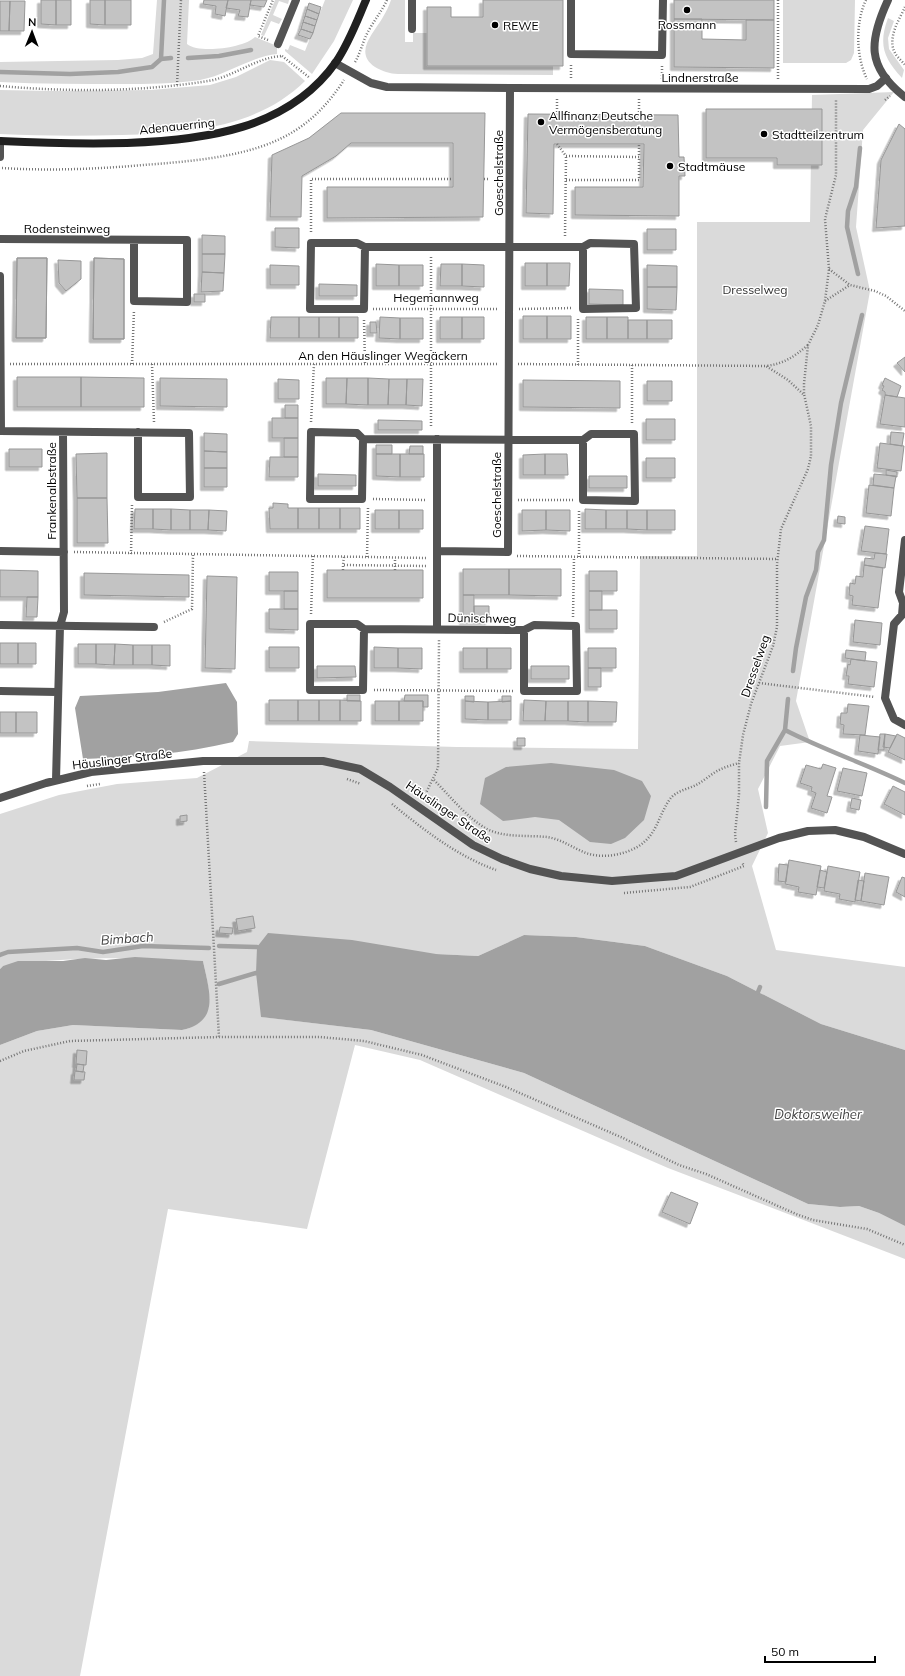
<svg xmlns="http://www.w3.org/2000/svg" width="905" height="1676" viewBox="0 0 905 1676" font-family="Mulish,sans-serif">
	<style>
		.green { fill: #dadada }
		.water { fill: #a1a1a1 }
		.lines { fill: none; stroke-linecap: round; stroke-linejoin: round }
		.stream { stroke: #a1a1a1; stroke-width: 4.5 }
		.building { fill: #c3c3c3; stroke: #979797; filter: url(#shadow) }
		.path { stroke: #757575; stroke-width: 2.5; stroke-dasharray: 1 2; stroke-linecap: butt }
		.service { stroke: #535353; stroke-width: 8 }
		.pedestrian { stroke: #535353; stroke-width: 8 }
		.minor { stroke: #535353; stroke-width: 8 }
		.secondary { stroke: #202020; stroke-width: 8 }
		.poi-dot { fill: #000; stroke: #fff; stroke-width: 1.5 }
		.labels { text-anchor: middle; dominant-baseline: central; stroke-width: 3; stroke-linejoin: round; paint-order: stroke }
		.poi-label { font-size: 12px; fill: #000; stroke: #fff; text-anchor: start }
		.street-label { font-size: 12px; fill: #000; stroke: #fff }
		.park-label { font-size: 12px; fill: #313131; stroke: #fff }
		.water-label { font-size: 13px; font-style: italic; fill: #424242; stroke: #fff }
	</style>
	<defs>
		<filter id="shadow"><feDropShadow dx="-3.5" dy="3.5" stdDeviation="0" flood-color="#0004"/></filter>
	</defs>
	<rect width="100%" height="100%" fill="#fff"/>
	<path class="green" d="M157 0H189L187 44C199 54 244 48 255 37L277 46V54C252 56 227 75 200 80 174 84 147 84 121 84 81 84 41 84 0 82V62L118 60 142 58 153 54Z
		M275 0H289L288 4 279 1 273 15 282 19 279 24 271 21 264 36 261 35Z
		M325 0H353L334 41 312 74 285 51V49L288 50 290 45 305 51Z
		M391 0H405V42H413V33H427V66H553V75L398 74C390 74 382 71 375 67 353 52 374 33 383 17 386 12 389 6 391 0Z
		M783 0H855L854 53 851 60 846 63H783Z
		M888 18 894 21 888 38 889 49 904 70 902 78C884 58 878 45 888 18Z
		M270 60 284 62 305 81C256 129 187 133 122 135 81 136 41 136 0 134V90L51 91 151 90 210 85 236 77Z
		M894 92 863 130 856 227 870 291 796 701 810 742 780 746 758 789 768 833 752 866 776 950 905 967V1050L821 1024 727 976 645 946 576 937 524 935 478 956 436 954 262 1017 371 1030 524 1073 808 1204 840 1207 859 1206 879 1213 905 1226V1259L668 1168 420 1060 355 1045 307 1229 168 1209 80 1676H0V1045L37 1031 73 1025 182 1030C220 1022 209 990 203 961 136 957 69 956 3 966L0 969V814L59 795 117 784 197 778 247 752 249 741 457 747 638 749 640 556H697V222H810L812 95Z"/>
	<path class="water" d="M226 683 237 702 238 734 233 742C183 754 134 757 83 759L75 708 80 696 158 692Z
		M551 763 614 770 642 781 651 796 644 820 625 838 611 844 590 842 559 820 535 817 503 821 480 804 485 778 506 767Z
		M268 933 352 940 436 954 478 956 524 935 576 937 645 946 727 976 821 1024 905 1050V1226L879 1213 859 1206 840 1207 808 1204 524 1073 371 1030 261 1017 256 973 257 947Z
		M135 957 203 961C209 990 221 1022 182 1030L73 1025 37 1031 0 1045V969L3 966 18 961H63L85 958 106 960Z"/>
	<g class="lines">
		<path class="stream" d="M188 58 219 56 251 50
			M161 59 171 58
			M0 72 70 74 118 72 152 67 161 59 164 0
			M858 274 847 227 848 211 856 187 860 148
			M793 671 796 648 806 597 816 570 818 552 824 540 831 465 841 403 862 315
			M785 730C824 750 866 764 905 783
			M766 807 767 761 785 730 788 699
			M219 946 257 947
			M0 955 8 952 77 948 103 952 143 946 209 948
			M219 984 256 973
			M758 992 760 987"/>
	</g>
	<path class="building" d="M41 0H56V25L41 24Z
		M56 0H71V25H56Z
		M90 0H105V25L90 24Z
		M105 0H131V25H105Z
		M204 0H228L225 16 215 14 216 6 203 4Z
		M228 0H251L248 17 238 16 240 10 226 8Z
		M251 0H267L264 7 250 5Z
		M483 0H563V66H427V7H451V17H483Z
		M674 0H774V20L674 19Z
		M0 1H10L9 31H0Z
		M10 1H25L24 31H9Z
		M309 3 321 7 319 14 307 9Z
		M307 9 319 14 317 20 305 16Z
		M305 16 317 20 315 26 303 22Z
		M674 19H702V39L746 40V20H774V68L674 67Z
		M303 22 315 26 313 33 301 29Z
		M301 29 313 33 310 39 298 35Z
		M706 109H822V165H777V158H706Z
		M341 113H485L483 217 327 218V187H453V143H351L336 156 302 176 301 217H270L272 155 309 138Z
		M528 114 678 115 679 157H684L685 176H679V216L575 215V187H643L644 144H554L553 214 526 213Z
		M899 124 905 129V226L876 228 881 160Z
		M275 228H299V248L275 247Z
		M647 229H676V250H647Z
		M202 235 225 236V254H202Z
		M202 254H225L224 273 202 272Z
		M17 258H47L46 338H16Z
		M17 258H47L46 338H16Z
		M94 258 124 259V339H93Z
		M94 258 124 259V339H93Z
		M58 260 81 261V279L66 291 59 283Z
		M525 263H547V286H525Z
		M547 263H570L569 286H547Z
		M376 264 399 265V286H376Z
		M441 264H462V286H440Z
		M462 264 484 265V287L462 286Z
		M270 265 299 266V285H270Z
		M399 265H423V286H399Z
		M647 265 677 266V287H647Z
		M202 272 224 273 223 291 201 292Z
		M319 284 357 285V296H319Z
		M647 287H677L676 310 647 309Z
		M589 289 623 290V305L589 304Z
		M194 294H205V302H194Z
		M523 316H547V339H523Z
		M547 316H571V339H547Z
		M271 317H299V338H270Z
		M299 317H319V338H299Z
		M319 317H339V338H319Z
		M339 317H358V338H339Z
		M380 317 400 318V339L379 338Z
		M440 317H462V339H440Z
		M462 317H484V339H462Z
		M586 317H607V339H586Z
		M607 317H628V339H607Z
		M400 318H423V339H400Z
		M628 320H647V339H628Z
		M647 320H672V339H647Z
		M370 322H376L377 333H370Z
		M905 357V372L897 363Z
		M17 377H81V407H17Z
		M81 377 144 378V407H81Z
		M160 378 227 379V407L160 406Z
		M326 378H347L346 404H326Z
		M347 378H368V405L346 404Z
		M368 378 389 379 388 405H368Z
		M885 378 901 386 897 397 885 395V392L882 390 884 386 882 385Z
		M278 379 299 380V399H278Z
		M389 379H407L406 405H388Z
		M407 379H423L422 406 406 405Z
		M523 380 620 381V408L523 407Z
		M647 381H672V401H647Z
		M885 395 905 398V427L880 424Z
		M285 405H298V418H285Z
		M272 418H298V438H272Z
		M646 419H675V440H646Z
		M378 420 422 421V430H378Z
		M891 432 904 433 902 446 890 444Z
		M204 433 227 434V452L204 451Z
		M284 438H298V457H284Z
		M880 443 904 446 901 471 877 468Z
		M376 445H392V454H376Z
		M410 446H423V454H409Z
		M9 449H42V467H9Z
		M204 451 227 452V468H204Z
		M107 453V498H77L76 454Z
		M376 454H400V477L376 476Z
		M400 454H424V477H400Z
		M545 454V475H523V455Z
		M545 454H567L568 475H545Z
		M270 457H298V477H269Z
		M646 458H675V478H646Z
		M204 468H227V487H204Z
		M886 470 897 472V477L886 475Z
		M318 474 356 475V486H318Z
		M874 474 896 476 894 488 873 485Z
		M589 476H627V488H589Z
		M869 485 894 488 891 516 866 513Z
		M77 498H107L108 543H77Z
		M273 503 288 504V508H298V529H270L269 508H273Z
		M298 508H319V529H298Z
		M319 508H340V529H319Z
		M340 508H360V529H340Z
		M135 509H153V529H134Z
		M153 509H171V530L153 529Z
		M171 509 190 510V530H171Z
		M585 509 606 510V529H585Z
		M190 510H209L208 530H190Z
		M209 510 227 511 226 531 208 530Z
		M375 510H399V529H375Z
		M399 510H423V529H399Z
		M522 510H546V530L522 531Z
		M546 510H570V531L546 530Z
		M606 510H627V529H606Z
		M627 510H647V530L627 529Z
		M647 510H675V530H647Z
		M838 516 845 517V524L837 523Z
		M865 526 889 529 886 554 861 551Z
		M875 553 887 554 885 568 864 565 865 558 874 559Z
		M864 565 883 568 878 608 852 605 853 596 849 595 850 583 855 584 856 576 863 577Z
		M463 569H509V595H463Z
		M509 569H561V596L509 595Z
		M0 570 38 571V597H0Z
		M327 570H423V598H327Z
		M589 571H617V591H589Z
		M269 572H298V591H269Z
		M84 573 189 575V597L84 595Z
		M207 576 237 577 235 669 205 668Z
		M284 591H298V609H284Z
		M589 591H602V610H589Z
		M463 595H474V621H463Z
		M27 597H38L37 617H26Z
		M474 606H489V621H474Z
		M269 609H298V630L269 629Z
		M589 610H617V629H589Z
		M855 620 882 623 880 645 853 642Z
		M0 643H18V664H0Z
		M18 643H36V664H18Z
		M78 644H96V664H78Z
		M96 644H115L114 665 96 664Z
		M115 644 133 645V665H114Z
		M133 645H152V665H133Z
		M152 645H170V666L152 665Z
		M269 647H299V668H269Z
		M374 647 398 648V668H374Z
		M398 648H422V669L398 668Z
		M463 648H487V669H463Z
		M487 648H511V669H487Z
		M588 648H616V668H588Z
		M846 650 866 652 865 661 845 658Z
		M851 659 877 662 874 687 848 684 849 676H846L848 664 850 665Z
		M317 666H355L356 677 317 678Z
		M531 666H569V679H531Z
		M588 668H601V687H588Z
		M347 695H360V701H347Z
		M405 695H428V707H423V701H404Z
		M465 696H474V702L465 701Z
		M502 696H511V701L502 702Z
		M269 700H298V721H269Z
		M298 700H319V721H298Z
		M319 700H340V721H319Z
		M340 700 361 701V721H340Z
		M524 700 546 701 545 721H523Z
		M375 701H399V721H375Z
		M399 701H423V721H399Z
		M465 701 488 702V720L465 719Z
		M511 701V720H488V702Z
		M546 701H568V721H545Z
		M568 701H588V722L568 721Z
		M588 701 617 702 616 722H588Z
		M848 704 869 706 865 735 843 734 844 725 840 724 841 713H847Z
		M0 712H16V733H0Z
		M16 712H37V733H16Z
		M880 734H885L884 750H878Z
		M885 734 896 736 890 748 883 747Z
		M897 734 905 738V760L888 752Z
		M860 735 880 737 878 754 858 751Z
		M517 738H525V746H517Z
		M823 764 836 768 827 796 832 797 827 813 811 808 816 793 811 791 812 787 800 783 806 765 821 769Z
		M843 768 867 773 862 796 837 791Z
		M893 786 905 792V815L884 804Z
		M852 798 861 800 859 810 850 808Z
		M187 815V821L180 822V816Z
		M789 860 821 866 816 895 798 892 799 887 785 884Z
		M779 864 788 865 786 882 778 881Z
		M828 866 860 872 855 902 839 899 840 894 824 891Z
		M820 870 827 872 824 888 817 887Z
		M865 873 889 877 884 905 861 901Z
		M902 877 905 878V897L896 892Z
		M858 880 864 881 861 901 855 900Z
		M253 916 255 928 238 931 236 919Z
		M220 927 233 928 232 934 219 933Z
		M77 1050 87 1051 86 1065 76 1064Z
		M77 1064 84 1065 83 1072 76 1071Z
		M75 1071 85 1072 84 1080H74Z
		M671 1192 698 1203 690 1224 662 1212Z"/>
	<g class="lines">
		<path class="path" d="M866 0C855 23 856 57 867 79
			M905 7C899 20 887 38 895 53 897 57 902 61 905 65
			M268 40 258 36 273 0
			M282 56 310 78
			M355 62C361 52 363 40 369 30 375 19 382 11 387 0
			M571 78V65
			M662 79V66
			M778 79V0
			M177 85 181 0
			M0 86C68 92 140 92 208 81 234 77 256 57 283 56
			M557 99V115
			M639 99V115
			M885 100 890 96
			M557 144 566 156 639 157V144
			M2 168C50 171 97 169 144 165 193 161 255 157 296 130 316 117 331 100 344 80
			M484 179H488
			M566 180H639V157
			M311 232V179H453
			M565 236 566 156
			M431 257V428
			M829 269 850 285 875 291 886 296 905 311
			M825 301 850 285
			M373 309H498
			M519 309 572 308
			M364 320 365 364
			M10 364H499
			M132 364 134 310
			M152 364 154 422
			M518 364 766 366
			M578 365V317
			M803 394 788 380 766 366C783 364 794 357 808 345
			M311 422 314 364
			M632 423V365
			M373 499 426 500
			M518 500H573
			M74 552 427 558
			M131 554 132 505
			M517 556 778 559
			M344 557 343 565 427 566
			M367 557 368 508
			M579 557V510
			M343 570V565
			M395 570V558
			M311 614 313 556
			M573 617 574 557
			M164 622 192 609 193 555
			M759 683 875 697
			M374 690 513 691
			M204 772 219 1037
			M347 779 361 784
			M434 780C450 796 467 818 487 829 505 838 528 835 547 837 561 839 573 848 586 853 603 859 624 855 639 846 658 833 658 816 670 799 676 791 688 789 696 785 704 781 711 774 719 770 725 767 732 765 739 763
			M87 786 100 784
			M424 797 438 768 439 640
			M392 804C424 830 457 856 496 870
			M736 842 735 834 739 794V763L743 735 751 704 773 646 777 627V564L781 529 808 469 811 456V426L804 394V384L808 345 818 325 825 301 829 269 825 219 836 175V100
			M624 893 690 887 744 866 742 862
			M0 1061 24 1051 70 1041 219 1037H320L364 1041 422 1055 506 1087 623 1138 679 1165 706 1174 796 1214 813 1220 867 1229 905 1245"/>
		<path class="service" d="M571 0V54L662 55 663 0
			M412 29V0"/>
		<path class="pedestrian" d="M510 88 869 89 877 86 886 78"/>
		<path class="minor" d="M888 0C869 41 866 67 905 97
			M278 44 296 0
			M335 63 371 83 387 87 510 88 508 552 437 551
			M0 157V141
			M0 239 187 240V302L134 301V240
			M365 247 364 309H310L311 243H357L365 247H583L590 243 634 244 636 308 583 309V247
			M0 276 1 431
			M0 431 189 433 190 497H138V432
			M363 439 362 499H310L311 432 357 433 363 439 583 440 591 434H634L635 501 583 500V440
			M437 439V629
			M905 540 899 592 903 603 902 615 894 624 885 698 894 719 905 725
			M0 551 64 552
			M0 625 154 627
			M364 629 363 690H310V624H357L364 629 524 630 534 625 576 626 577 691H524V630
			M0 691 57 692
			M56 780 60 626 64 612 63 432
			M0 798 46 783 91 772 203 761H323L360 769 390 787 473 845 502 859 530 869 561 876 612 881 676 876 779 838 808 831 835 830 864 837 905 854"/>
		<path class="secondary" d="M0 141C42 143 85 144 127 143 204 140 288 130 336 62 349 43 357 21 366 0"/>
	</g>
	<g class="poi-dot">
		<circle cx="687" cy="10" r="4"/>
		<circle cx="495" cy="25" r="4"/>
		<circle cx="541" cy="122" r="4"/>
		<circle cx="764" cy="134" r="4"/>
		<circle cx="670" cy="166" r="4"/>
	</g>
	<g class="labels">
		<g class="poi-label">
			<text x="687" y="24" text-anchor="middle">Rossmann</text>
			<text x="503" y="25">REWE</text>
			<text x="549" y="115">Allfinanz Deutsche<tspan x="549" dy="14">Vermögensberatung</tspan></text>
			<text x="772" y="134">Stadtteilzentrum</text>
			<text x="678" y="166">Stadtmäuse</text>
		</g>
		<g class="street-label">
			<text x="700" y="77">Lindnerstraße</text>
			<text transform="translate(177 126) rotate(-6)">Adenauerring</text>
			<text transform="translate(498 173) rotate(-90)">Goeschelstraße</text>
			<text x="67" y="228">Rodensteinweg</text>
			<text x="436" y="297">Hegemannweg</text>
			<text x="383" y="355">An den Häuslinger Wegäckern</text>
			<text transform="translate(51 491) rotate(-90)">Frankenalbstraße</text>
			<text transform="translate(496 495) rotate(-90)">Goeschelstraße</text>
			<text transform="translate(482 618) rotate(1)">Dünischweg</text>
			<text transform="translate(755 666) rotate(-71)">Dresselweg</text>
			<text transform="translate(122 759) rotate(-7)">Häuslinger Straße</text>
			<text transform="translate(449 812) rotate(34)">Häuslinger Straße</text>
		</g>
		<g class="park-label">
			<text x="755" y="289">Dresselweg</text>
		</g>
		<g class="water-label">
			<text transform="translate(127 938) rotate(-4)">Bimbach</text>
			<text x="818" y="1114">Doktorsweiher</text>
		</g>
	</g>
	<g transform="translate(32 32) rotate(1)" stroke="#ffffff" stroke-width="3" paint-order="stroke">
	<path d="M0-3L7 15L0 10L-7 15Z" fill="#000000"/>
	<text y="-6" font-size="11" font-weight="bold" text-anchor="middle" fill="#000000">N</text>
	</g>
	<path d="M765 1656v6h110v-6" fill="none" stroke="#000000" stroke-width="2"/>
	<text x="771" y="1656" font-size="12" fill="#000000" stroke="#ffffff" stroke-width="3" paint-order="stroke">50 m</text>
</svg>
